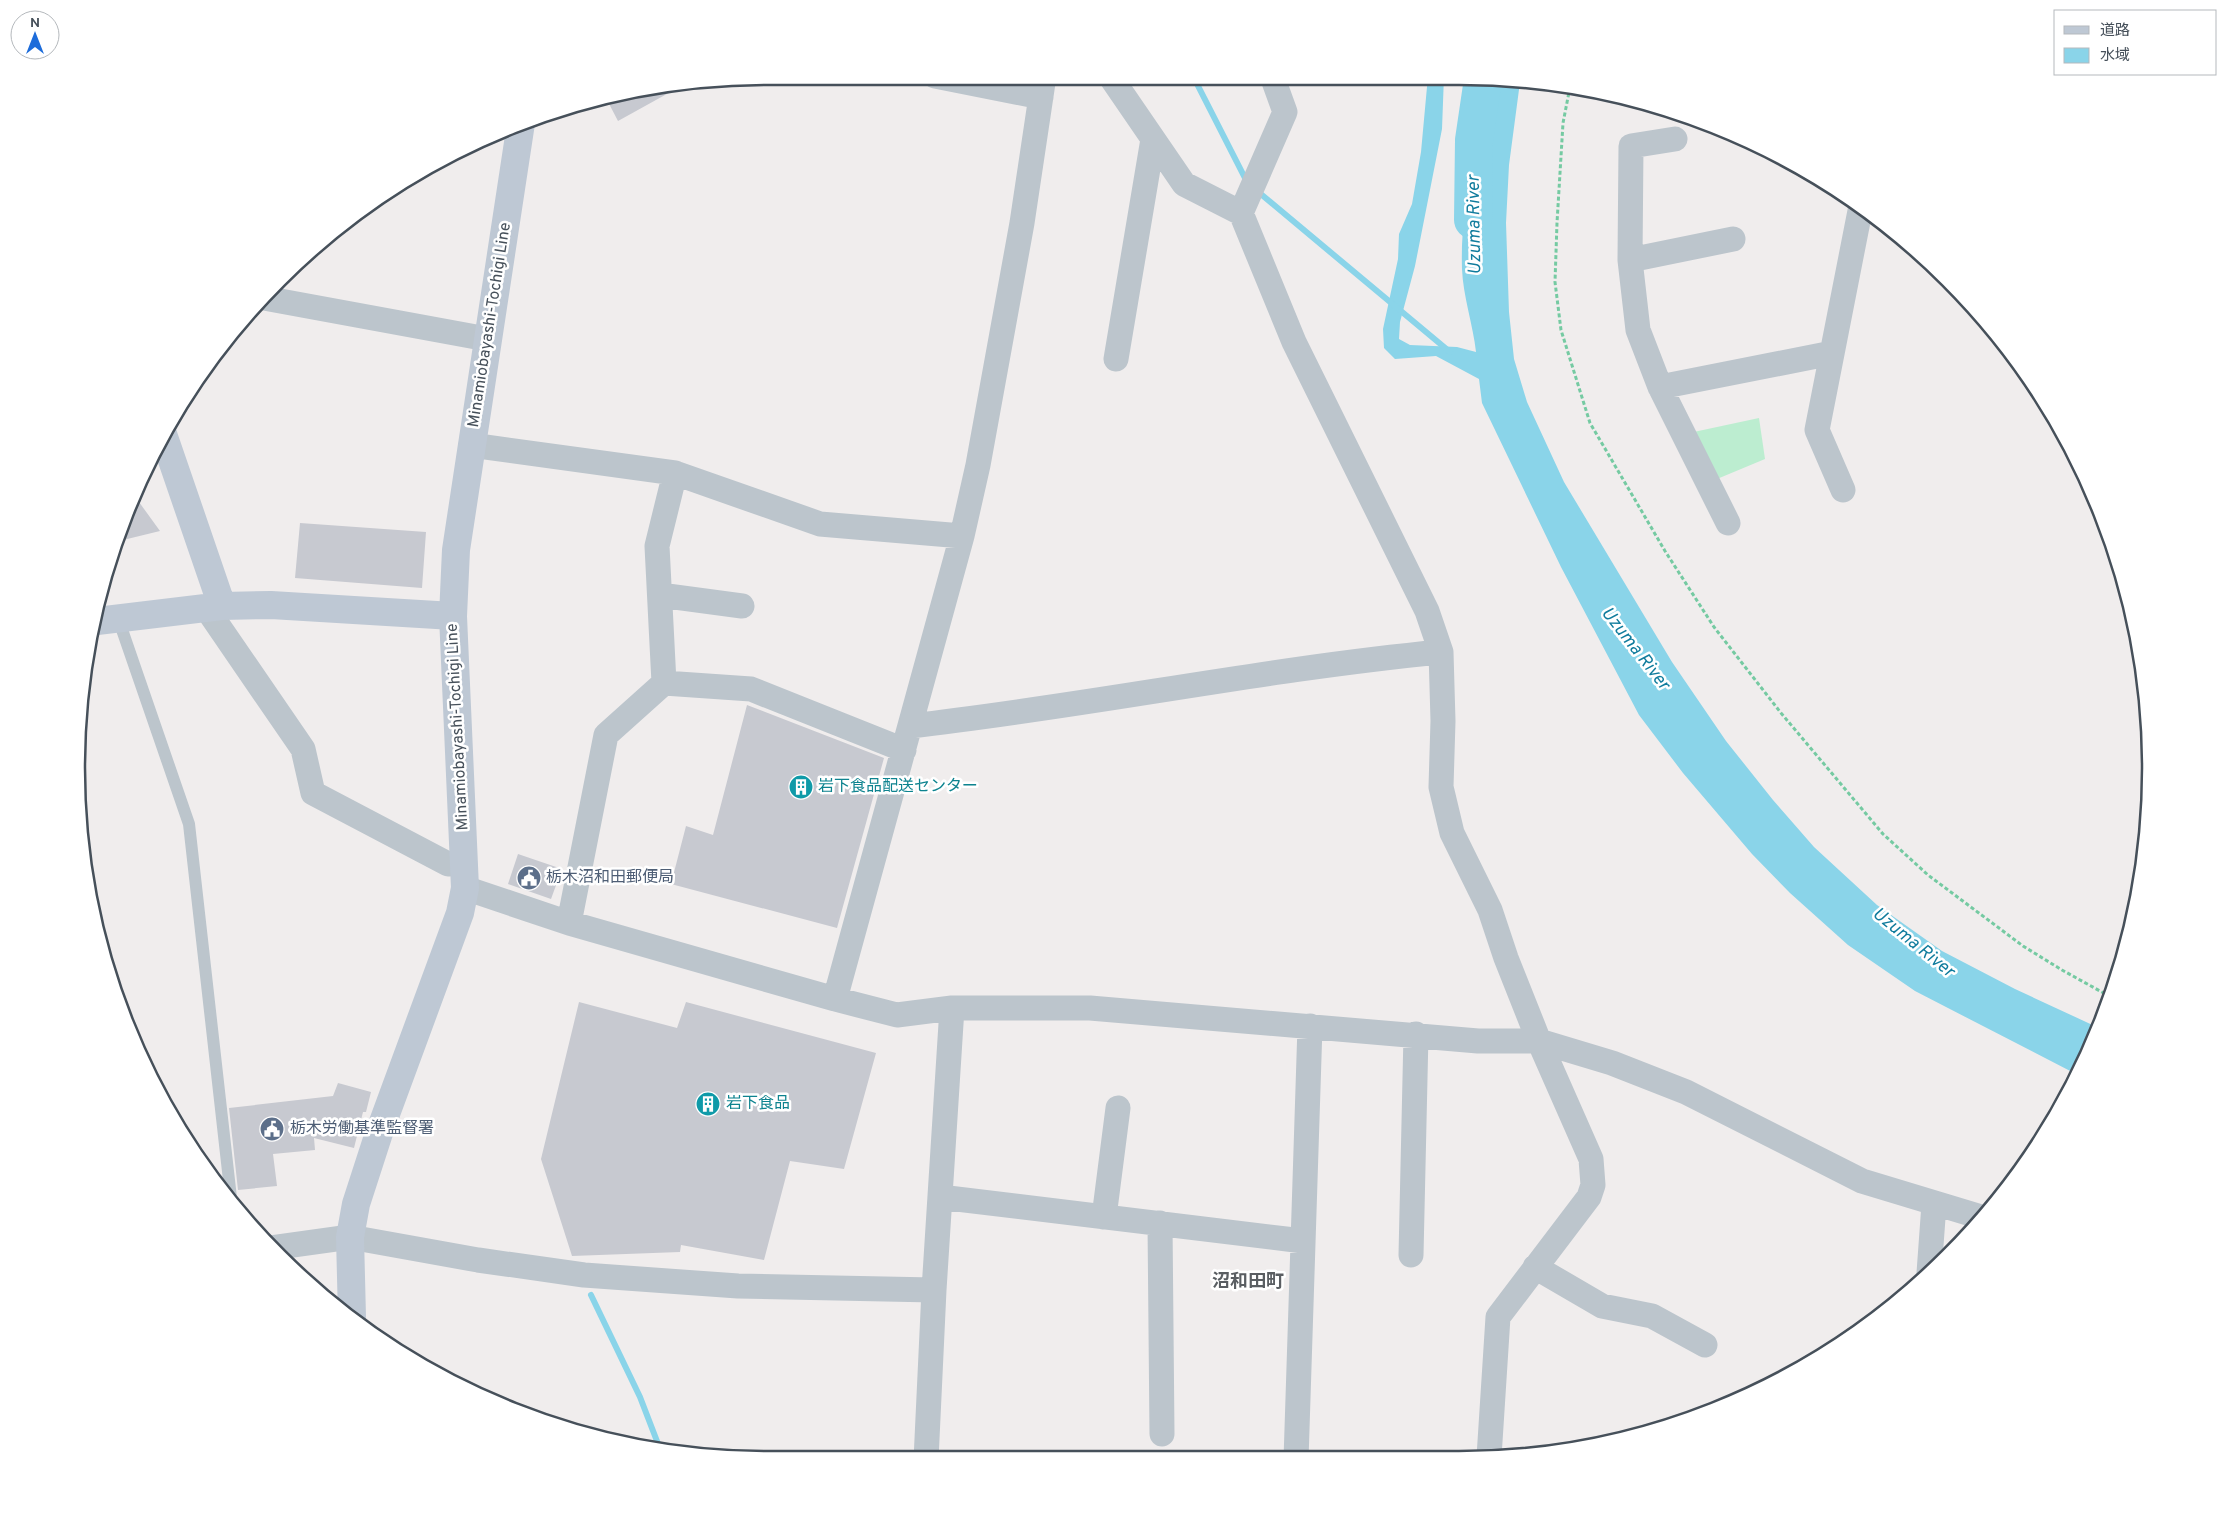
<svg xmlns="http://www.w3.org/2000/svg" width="2227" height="1536" viewBox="0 0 2227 1536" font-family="Overpass,'Noto Sans JP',sans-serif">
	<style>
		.green { fill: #bcedd0 }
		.water { fill: #8ad4e9 }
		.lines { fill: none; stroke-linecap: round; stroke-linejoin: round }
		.stream { stroke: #8ad4e9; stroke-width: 6 }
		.river { stroke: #8ad4e9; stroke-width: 38 }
		.building { fill: #c7c9d0 }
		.path { stroke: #75caa2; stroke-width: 3; stroke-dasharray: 4 2.5; stroke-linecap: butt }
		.lane { stroke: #bcc5cc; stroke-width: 12 }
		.street { stroke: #bcc5cc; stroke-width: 25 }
		.secondary { stroke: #bec8d4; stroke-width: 28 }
		.labels { text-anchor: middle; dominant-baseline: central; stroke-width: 5; stroke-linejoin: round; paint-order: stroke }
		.street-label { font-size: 16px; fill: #46505a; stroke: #fff }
		.culture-label { font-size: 16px; fill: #0d838f; stroke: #fff; text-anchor: start }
		.service-label { font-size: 16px; fill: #4e5e75; stroke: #fff; text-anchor: start }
		.water-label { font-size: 18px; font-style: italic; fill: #107c9d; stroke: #fff }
		.neighbourhood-label { font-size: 18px; font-weight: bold; fill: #5a5e62; stroke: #fff }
		.rim { fill: none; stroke: #46505a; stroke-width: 2.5 }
	</style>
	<rect width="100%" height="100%" fill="#f0eded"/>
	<path class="green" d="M1759 418 1765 459 1717 479 1689 433Z"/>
	<path class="water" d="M1428 76H1444L1442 129 1415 266 1400 322 1399 339 1410 345 1457 347 1476 352C1473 325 1463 296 1462 269 1460 206 1477 139 1499 80L1520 82 1509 165 1506 223 1509 312 1514 359 1527 402 1564 482 1672 662 1726 741 1773 800 1814 847 1877 905 1942 951 2015 989 2099 1028 2076 1074 1915 991 1848 945 1790 893 1752 854 1683 773 1639 715 1561 567 1482 403 1479 379 1436 356 1395 359 1384 348 1383 329 1398 259 1399 234 1412 204 1421 152Z"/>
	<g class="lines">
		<path class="stream" d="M1193 76 1247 182
			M1256 190 1450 352
			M591 1295 640 1397 660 1449"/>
		<path class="river" d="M1473 220 1474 140 1483 79"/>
	</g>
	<path class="building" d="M674 89V90L618 121 606 98Z
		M139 502 160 531 119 541 128 505Z
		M300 523 426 532 422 588 295 578Z
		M747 705 884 758 837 928 671 884 686 826 713 835Z
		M518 854 562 869 551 899 508 884Z
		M579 1002 677 1028 686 1002 876 1053 844 1169 790 1161 764 1260 681 1245 680 1252 572 1256 541 1159Z
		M338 1083 371 1092 366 1112H363L354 1148 314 1138 315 1150 273 1154 277 1186 238 1190 229 1108 333 1096Z"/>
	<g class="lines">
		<path class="path" d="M1570 87 1563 123 1557 223 1555 282 1561 330 1590 423 1665 551 1714 627 1781 713 1883 834 1928 875 2023 946 2062 970 2109 996"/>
		<path class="lane" d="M118 618 189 824 231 1198"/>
		<path class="street" d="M935 76 1041 97
			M1110 76 1184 184 1241 213 1294 342 1427 611 1441 652 1443 721 1441 787 1452 833 1490 910 1506 958 1539 1041 1591 1159 1593 1185 1589 1197 1498 1317 1489 1457
			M1675 139 1631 146 1630 260 1638 330 1660 387 1728 523
			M1241 213 1285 112 1272 76
			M1630 260 1733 239
			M264 298 487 339
			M1116 359 1153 139
			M1660 387 1832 353
			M471 445 675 473 820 524 962 536
			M1843 490 1817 430 1860 211
			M660 595 742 606
			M222 606 211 615 303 749 313 793 448 864 464 862
			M664 683 657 546 675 473
			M910 726C1088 706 1263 669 1441 652
			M465 888 569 923 835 999 897 1015 952 1008H1090L1478 1041H1539L1612 1063 1686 1092 1862 1181 1981 1217
			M569 923 606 735 664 683 751 689 904 750
			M835 999 962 536 978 465 1022 223 1044 76
			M940 1197 1303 1241
			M1104 1217 1118 1108
			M1160 1223 1162 1434
			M271 1248 350 1237 478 1260 584 1275 738 1286 934 1290
			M1411 1255 1416 1034
			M1535 1267 1602 1306 1652 1316 1705 1345
			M1929 1273 1934 1204
			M926 1460 934 1290 952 1008
			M1296 1460 1310 1026"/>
		<path class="secondary" d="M163 434 222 606
			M97 621 222 606 271 605 453 616
			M352 1317 350 1237 356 1204 379 1133 460 913 465 888 453 616 456 550 521 123"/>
	</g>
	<defs>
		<symbol id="building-disc" viewBox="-11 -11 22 22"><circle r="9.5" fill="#0f9aa8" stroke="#fff"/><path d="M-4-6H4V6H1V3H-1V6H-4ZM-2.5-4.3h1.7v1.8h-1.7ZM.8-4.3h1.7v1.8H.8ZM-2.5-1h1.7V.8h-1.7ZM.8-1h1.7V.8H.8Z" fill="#fff"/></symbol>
		<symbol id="civic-disc" viewBox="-11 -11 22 22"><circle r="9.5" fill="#5c6f8a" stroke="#fff"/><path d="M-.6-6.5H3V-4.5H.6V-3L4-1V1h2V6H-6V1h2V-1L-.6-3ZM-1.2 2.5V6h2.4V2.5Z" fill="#fff"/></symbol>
	</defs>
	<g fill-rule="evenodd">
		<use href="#building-disc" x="787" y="773" width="28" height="28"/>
		<use href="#civic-disc" x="515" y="864" width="28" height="28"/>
		<use href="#building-disc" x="694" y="1090" width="28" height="28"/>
		<use href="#civic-disc" x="258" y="1115" width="28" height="28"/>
	</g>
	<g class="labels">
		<g class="street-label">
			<text transform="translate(490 325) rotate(-81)">Minamiobayashi-Tochigi Line</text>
			<text transform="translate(458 727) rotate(-93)">Minamiobayashi-Tochigi Line</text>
		</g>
		<g class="culture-label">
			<text x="818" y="787">岩下食品配送センター</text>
			<text x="726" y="1104">岩下食品</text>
		</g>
		<g class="service-label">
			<text x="546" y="878">栃木沼和田郵便局</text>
			<text x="290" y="1129">栃木労働基準監督署</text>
		</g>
		<g class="water-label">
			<text transform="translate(1475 225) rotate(-91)">Uzuma River</text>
			<text transform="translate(1635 649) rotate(52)">Uzuma River</text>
			<text transform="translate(1913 943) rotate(39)">Uzuma River</text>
		</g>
		<g class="neighbourhood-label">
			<text x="1248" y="1282">沼和田町</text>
		</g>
	</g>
	<path d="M0 0H2227V1536H0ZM768 85H1459A683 683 0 0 1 2142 768V768A683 683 0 0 1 1459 1451H768A683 683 0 0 1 85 768V768A683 683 0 0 1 768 85Z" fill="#fff" fill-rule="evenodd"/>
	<path class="rim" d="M768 85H1459A683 683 0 0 1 2142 768V768A683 683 0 0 1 1459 1451H768A683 683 0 0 1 85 768V768A683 683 0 0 1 768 85Z"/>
	<rect x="2054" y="10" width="162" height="65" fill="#ffffff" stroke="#b5b9bd"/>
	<rect x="2064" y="26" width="25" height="8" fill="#bec8d4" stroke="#b5b9bd"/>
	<text x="2100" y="35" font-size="15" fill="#46505a">道路</text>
	<rect x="2064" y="48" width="25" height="15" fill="#8ad4e9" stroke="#b5b9bd"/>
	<text x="2100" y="60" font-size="15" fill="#46505a">水域</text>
	<g transform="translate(35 35)"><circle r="24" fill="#ffffff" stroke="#b5b9bd"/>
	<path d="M0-4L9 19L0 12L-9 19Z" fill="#1d6cda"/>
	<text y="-8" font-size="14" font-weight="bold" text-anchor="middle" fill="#46505a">N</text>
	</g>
</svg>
